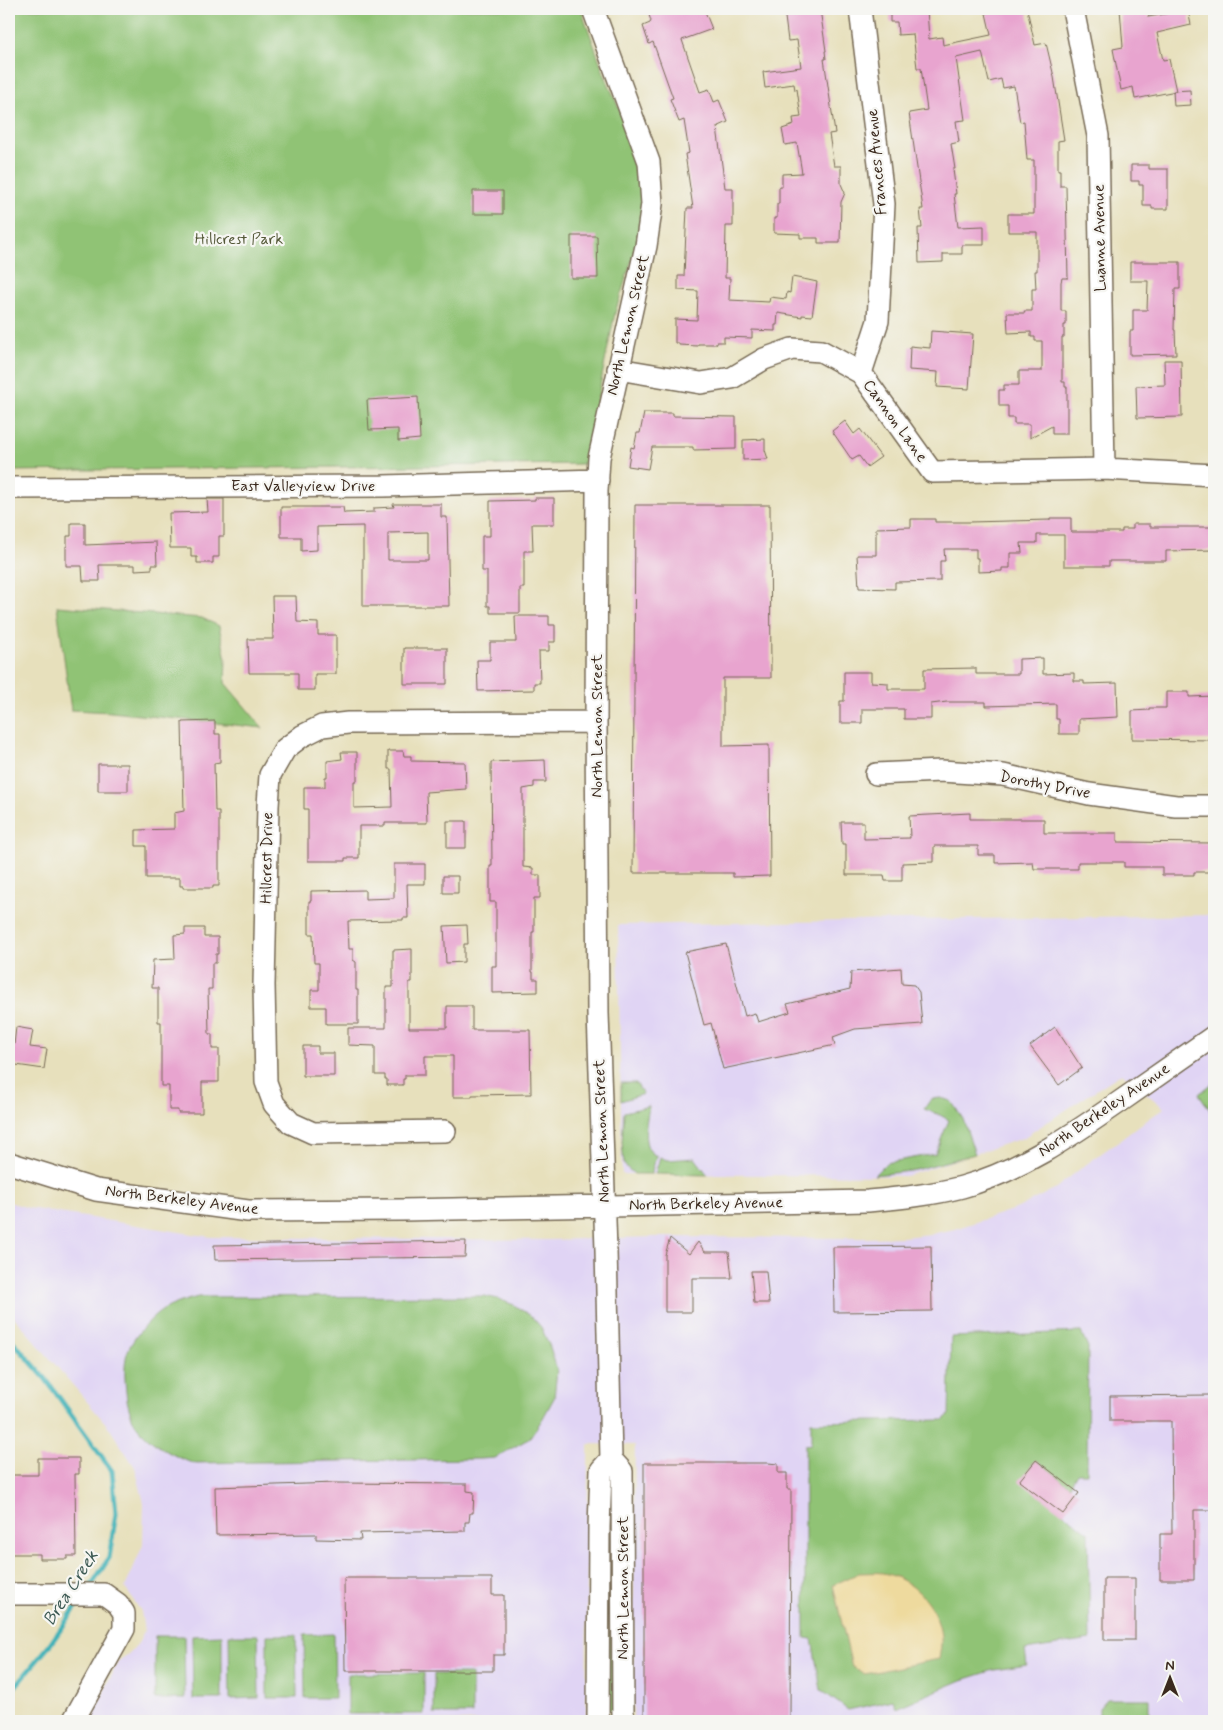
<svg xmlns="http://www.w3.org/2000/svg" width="1223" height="1730" viewBox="0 0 1223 1730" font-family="Mynerve,sans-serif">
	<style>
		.built { fill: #e0d4f4 }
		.green { fill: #90c374; stroke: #667649 }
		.sand { fill: #eeda9e; stroke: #94825e }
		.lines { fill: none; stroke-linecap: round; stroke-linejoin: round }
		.stream { stroke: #41b2b8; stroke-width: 5 }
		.building { fill: #e8a4cf; fill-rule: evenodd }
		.minor-casing { stroke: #776a55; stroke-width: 24 }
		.minor { stroke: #fff; stroke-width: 21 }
		.labels { text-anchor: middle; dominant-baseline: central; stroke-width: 4.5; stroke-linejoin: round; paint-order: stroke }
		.street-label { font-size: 16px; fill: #3b2a1e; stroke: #f6f6f2 }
		.park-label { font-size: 16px; fill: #545838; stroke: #f6f6f2 }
		.water-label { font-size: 18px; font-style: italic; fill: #3d5a54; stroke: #f6f6f2 }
	</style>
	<rect width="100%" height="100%" fill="#f6f6f2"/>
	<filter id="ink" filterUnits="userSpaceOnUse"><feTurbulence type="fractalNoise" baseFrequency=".02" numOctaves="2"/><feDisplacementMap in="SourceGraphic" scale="10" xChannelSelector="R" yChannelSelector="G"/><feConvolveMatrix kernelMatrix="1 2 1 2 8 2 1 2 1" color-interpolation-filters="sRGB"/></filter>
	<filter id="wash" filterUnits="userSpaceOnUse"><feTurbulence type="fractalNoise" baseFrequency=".0096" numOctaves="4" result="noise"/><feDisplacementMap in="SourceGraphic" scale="20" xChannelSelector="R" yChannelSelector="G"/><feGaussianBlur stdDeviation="1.12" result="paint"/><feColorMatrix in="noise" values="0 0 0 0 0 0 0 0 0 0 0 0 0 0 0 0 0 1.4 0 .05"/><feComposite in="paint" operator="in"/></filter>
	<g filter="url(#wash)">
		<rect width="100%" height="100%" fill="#e7e0bc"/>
		<path class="built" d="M1214 915V1721H633L635 1445 588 1444 586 1721H90L118 1662 132 1651 139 1642 144 1631 141 1611 125 1588 143 1545 144 1503 135 1467 108 1426 9 1311V1202L28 1208 211 1237 548 1240 654 1237 864 1238 904 1237 931 1234 955 1229 1018 1208 1056 1188 1084 1166 1164 1108 1122 1073 1023 1138 906 1176 622 1174 618 925Z"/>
		<path class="green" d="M9 9H581L604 73 635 147 647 212 615 313 584 464 9 471Z
			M57 606 202 618 219 626 226 659 225 683 263 728 111 712 71 710Z
			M1214 1082V1116L1199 1094Z
			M621 1083H636L643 1094 621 1101Z
			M941 1098 951 1101 963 1119 975 1154 911 1171 874 1175 886 1163 935 1154 949 1120 938 1114 924 1109 931 1099Z
			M649 1106C647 1121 639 1149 657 1156L653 1164 652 1174H634L624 1165 622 1142 624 1112Z
			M660 1157 667 1160 695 1158 708 1175 655 1174Z
			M484 1296 498 1299 514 1305 531 1316 541 1327 550 1347 557 1370 554 1398 543 1418 530 1438 495 1458 480 1459 192 1463C172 1455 152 1445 138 1428 131 1419 127 1403 126 1392 125 1381 124 1369 126 1358 128 1342 150 1318 163 1310 174 1304 186 1300 198 1297Z
			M1081 1332 1088 1347 1087 1473H1077L1070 1486 1036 1460 1020 1481 1088 1532 1090 1640 1025 1650 1027 1665 994 1670 962 1680 896 1708 893 1700 848 1710 821 1690 812 1639 805 1638V1445L811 1444V1422L943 1420 949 1415 951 1337Z
			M613 1632 615 1709 607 1710 608 1633Z
			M334 1634 335 1698H305L304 1635Z
			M222 1635V1699H193L192 1636Z
			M229 1635H258L259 1698 230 1699Z
			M267 1635H296L297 1698H267Z
			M155 1636H184L185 1699H155Z
			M424 1673V1714H348V1674Z
			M434 1674H472V1714H434Z
			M1107 1699H1149V1721H1099V1708Z"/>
		<path class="sand" d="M859 1573C867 1573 875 1572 883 1573 913 1579 937 1605 941 1636 942 1643 940 1652 939 1659L865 1674 852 1667 833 1585Z"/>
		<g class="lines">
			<path class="stream" d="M9 1337 45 1378 112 1471 116 1513 109 1558 89 1589
				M9 1694 49 1646 81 1600"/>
		</g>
		<g id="blocks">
			<path class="building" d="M647 9H704L712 29 682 40 700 92 709 89 714 102 719 100 728 122 717 127 725 188H733V226H726L725 278H730L729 300 769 302 770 297 786 299 787 292 790 293 792 277 808 280 817 282 812 316 802 315V317L778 313 777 325H775V331L752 330V338L724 337V342H717V344H698V346L679 345V343H675V319L697 320 698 291 678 290V276H684L687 208H693L685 154 689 153 684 120 679 122 670 99 673 98 653 42 649 44 643 26 650 23 651 21Z
				M784 9H820L826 51H825L826 59H824L835 133 829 134 834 166H841V184L845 193 841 202 840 243H818V238H800V234L774 233V218H777V204H779V187H782V174L802 173 797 143 785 145 782 129 794 125 793 118 801 117 797 89 795 90 794 84 765 88 763 72 801 67 797 40 788 41Z
				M890 9H927L929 39 942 37 943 45 991 35 985 9H1027L1035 45 1046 43 1054 77 1064 140 1058 141V170H1060V186H1066L1068 278H1062L1061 282V311H1066V325H1064V337H1062V382H1065V387H1067V434H1052V426L1030 438V424H1014V418H1008V406H999V390H1004V385H1019V371H1042V341H1035V337H1031V332L1008 333 1007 313H1025L1024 311H1032V289H1036L1035 271H1037V232H1008V214H1034V160H1027L1024 121 1020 122 1014 86 1003 88 1001 79 989 82 982 52 956 58 965 120 956 121 959 142 951 144 955 169H953L956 194H954L958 227 984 226V245H962V254H943V262L919 263 918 228H922L920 209H923L909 113 927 110 921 68H917L913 34 898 35 897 22H890Z
				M1120 9H1150L1148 17 1188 10 1191 25 1157 33 1163 60 1169 59 1176 91 1135 99 1133 87 1121 90 1113 49 1123 47Z
				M1190 90 1191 105 1174 106 1173 91Z
				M1131 165H1149V169H1168V209H1152V206H1143V185H1139V181H1131Z
				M473 191H503V214H473Z
				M571 236H597L598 278H571Z
				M1130 262H1180V289H1175L1174 330H1175L1176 354 1130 355V331H1133V310H1147L1148 281H1130Z
				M931 331 973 334 969 389 937 387 938 372 909 370 910 346 930 348Z
				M1164 360H1181L1182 417 1137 418 1136 386 1165 385Z
				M418 397 420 439 398 441V429L369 430 367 400Z
				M644 413H673V416L736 417V449L693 450V447H652L648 469 628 466 631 447 634 448 637 433H640Z
				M845 421 854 434 860 429 881 457 867 467 859 456 852 460 832 431Z
				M765 439V450L768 459 743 460V440Z
				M535 498H554V524H532L533 551H524V588H520V613H490V606H487V571H482V536H490V501L535 500Z
				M207 499H224V536H219V557H213V563H197V557H191V548H170L169 513 208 512Z
				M393 504H441V517H447L449 606H363V526L317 527V550L301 551V537H281V507H343L344 513 374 512V508L394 507ZM428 532V560H388V533Z
				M635 505H770L771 678H723V746L769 745 770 876 733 877V873H633Z
				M1050 518H1071V532H1122V529H1133V524H1150V527H1214V550L1166 551V561H1109V566H1064V535H1037V543H1021L1022 553H1010V568H1002V571L978 572V558H976V549H944L945 561H940V581L895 582V589L859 588 857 555H876V528L911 527V519H935V522H969L1050 520Z
				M71 523H85V545L156 542 157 565H152V569L135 570V565H99L100 581H83L82 566H66V546H67V536H71Z
				M272 596H296L297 622 318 623V635H336V674H315V690H298V673H249L248 639H273Z
				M515 616H549V625H555V642H549V651H539L540 683H534V690L478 691 477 660H490V642H516Z
				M404 648H447V684H404Z
				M1043 658V674L1074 673V681H1084V684L1117 683 1118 717 1079 719V734H1059V719H1056V704L986 706V702H947L931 704V719H904V709H862V723H840V701H844V672H871V682L888 683V689H924V669L976 668V674H1019V659Z
				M1166 692H1189V697L1214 696V740L1132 739V711L1149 710V708H1166Z
				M215 721V734H220V762L214 763 215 811H219V886H213V888H183V886H180V878H146V846H136V830L174 829V813L184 811 182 722Z
				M388 751H403L404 756H411V761L465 762 466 789 426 792 427 823H385V826H359V858H345V861H308V809H304V787H325V777H327V761L342 759 341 752H357V781H354V808L392 807 391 769H388Z
				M545 760 546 782H534V787L523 789V867L533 868V875H540V898H534V932H532V972H533V979H538V992L492 993V966H496V902H490V866H492L491 762Z
				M98 764H128V791H98Z
				M970 813V819H1044V833H1117V842L1214 843V872H1194V875H1162V867H1124V862H1078V869H1034L1033 862 995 863V855H978V846H934V862L902 863V881H885L884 875H846V844H842L841 822H864V839L910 838 909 816Z
				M447 821H466V848H447Z
				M394 864H425V884H407L408 918H403V920L348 921 349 949H353V960L356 962V990H358V1024H326V1007H311V990H319V963H314L313 934H309V901H311V891L365 890V899L394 898Z
				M443 876H458V893H443Z
				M467 925 468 944H464V962L446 963 444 926Z
				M185 928H204V937H218V954H216V963H212V989H208L209 1034H212V1049H219V1082H202V1113H178V1110H169V1086H161V1022H158V988H152L153 960 175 959 174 935 185 934Z
				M726 944 745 1016 755 1013 758 1022 790 1012 787 1004 850 989 851 972 901 968 902 984 914 985 919 992 922 1024 855 1029 833 1037 835 1045 723 1069 711 1023 704 1025 685 952Z
				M412 949V982H409V1028H447V1006H472V1030H530L531 1094 472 1095V1097H453V1056H425V1075H405V1079H403V1085H387V1079H385V1075H375V1046L348 1045V1028H386V987H393V950Z
				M16 1027 33 1030 30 1047 47 1049 44 1069 9 1064V1044L14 1045Z
				M1055 1027 1082 1068 1059 1085 1030 1046Z
				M303 1046H318V1053H334V1076H303Z
				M670 1238 689 1254 698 1242 705 1252H729L732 1278H692V1312H665V1255Z
				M466 1241 465 1257 215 1260 214 1245Z
				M931 1246 932 1311 834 1312 833 1247Z
				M751 1271H766L769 1303H754Z
				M1210 1395 1211 1510H1194V1580H1160V1534H1172L1171 1421H1110V1396Z
				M38 1458H79V1474H75L76 1556H67V1559H40V1554H9L10 1475H38Z
				M1036 1460 1079 1493 1063 1514 1019 1481Z
				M644 1463H768L778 1464V1473H787V1489H791L790 1721H644Z
				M336 1483 467 1484V1491L474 1492 473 1513H470L469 1522H465V1531L360 1533 361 1540 316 1539V1534L216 1535 215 1487Z
				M344 1578H492V1595H504V1655H493V1671H345Z
				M1104 1578H1135V1640H1104Z"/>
		</g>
	</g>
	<g filter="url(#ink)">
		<use href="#blocks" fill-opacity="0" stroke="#776a55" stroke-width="1"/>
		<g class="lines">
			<defs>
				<path id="minor" d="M593 9 649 162 652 204 646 246 599 458 597 491 596 722 598 1013 606 1250 611 1459 601 1470 599 1527 598 1721
					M860 9 884 204 878 321 861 373
					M1073 9 1098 136 1104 469
					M618 369 701 383 732 378 764 359 792 349 821 351 861 373 932 472 1104 469 1214 475
					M9 488 383 486 598 480
					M876 774 941 771 1003 775 1089 794 1176 806H1214
					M445 1131 313 1133 291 1123 274 1104 266 1082 264 985 268 806 270 775 285 749 302 736 322 726 348 723 596 722
					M9 1163 96 1190 248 1211 402 1210 868 1201C900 1198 931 1195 962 1187 1020 1171 1069 1137 1118 1103 1150 1081 1182 1058 1214 1036
					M611 1459 622 1471 623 1721
					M9 1594H104L118 1604 124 1613V1629L73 1721"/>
			</defs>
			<use href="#minor" class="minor-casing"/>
			<use href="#minor" class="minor"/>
		</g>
	</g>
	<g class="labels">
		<g class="street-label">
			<text transform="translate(877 162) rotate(-95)">Frances Avenue</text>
			<text transform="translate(1100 238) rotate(-91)">Luanne Avenue</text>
			<text transform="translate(628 325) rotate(-77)">North Lemon Street</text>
			<text transform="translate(895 421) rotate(54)">Cannon Lane</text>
			<text x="303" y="486">East Valleyview Drive</text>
			<text transform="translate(597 726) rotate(-90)">North Lemon Street</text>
			<text transform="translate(1045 785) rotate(11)">Dorothy Drive</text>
			<text transform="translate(267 858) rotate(-89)">Hillcrest Drive</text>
			<text transform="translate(1104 1110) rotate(-34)">North Berkeley Avenue</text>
			<text transform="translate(602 1131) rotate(-92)">North Lemon Street</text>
			<text transform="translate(182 1200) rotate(7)">North Berkeley Avenue</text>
			<text transform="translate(706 1204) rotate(-1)">North Berkeley Avenue</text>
			<text transform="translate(623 1588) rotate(-90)">North Lemon Street</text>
		</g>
		<g class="park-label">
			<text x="239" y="239">Hillcrest Park</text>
		</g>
		<g class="water-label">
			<text transform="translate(71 1588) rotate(-57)">Brea Creek</text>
		</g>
	</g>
	<rect width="1223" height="1730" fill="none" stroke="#f6f6f2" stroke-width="30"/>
	<g transform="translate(1170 1678)" stroke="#f6f6f2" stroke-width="4" paint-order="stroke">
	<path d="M0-4L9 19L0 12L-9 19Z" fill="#3b2a1e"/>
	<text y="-8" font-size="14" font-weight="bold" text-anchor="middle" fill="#3b2a1e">N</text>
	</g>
</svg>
